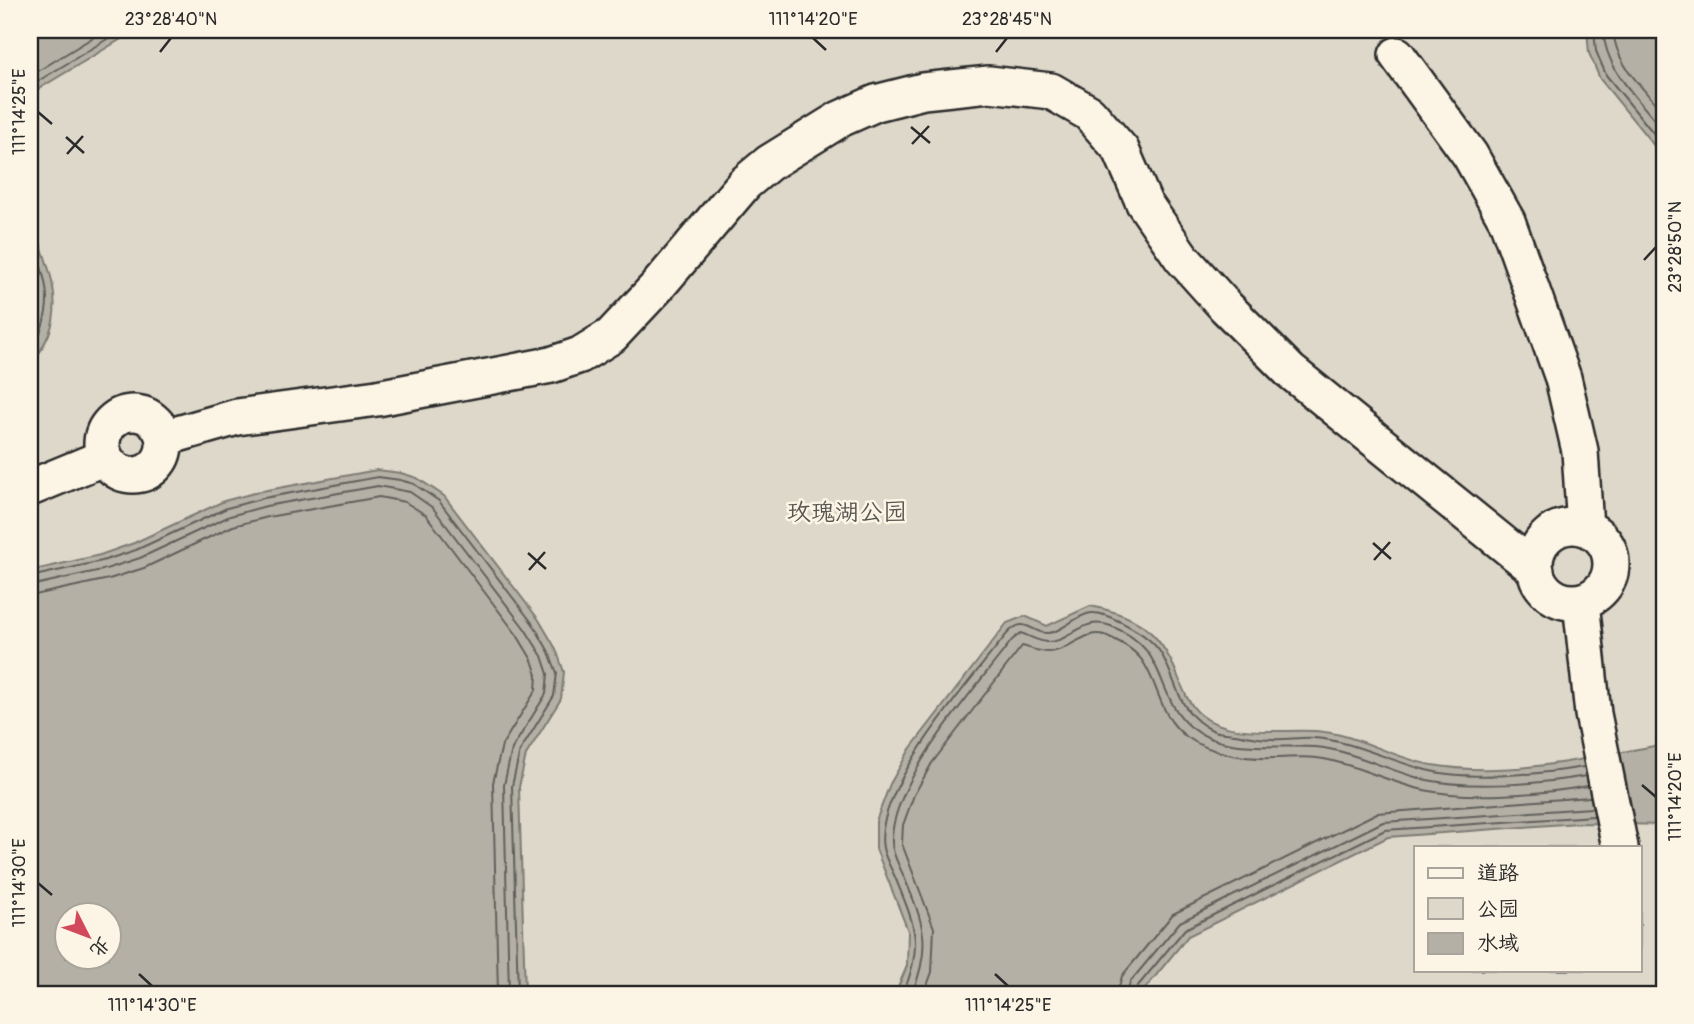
<svg xmlns="http://www.w3.org/2000/svg" width="1694" height="1024" viewBox="0 0 1694 1024" font-family="Pangolin,'LXGW WenKai TC',sans-serif">
	<style>
		.green { fill: #ded8ca; stroke: #84827a; stroke-width: 2; fill-rule: evenodd }
		.water { fill: #b4b0a5; stroke: #7d7b74; stroke-width: 2; fill-rule: evenodd }
		.lines { fill: none; stroke-linecap: round; stroke-linejoin: round }
		.shore { stroke: #62605c; stroke-width: 2 }
		.minor-casing { stroke: #2b2b2b; stroke-width: 40 }
		.minor { stroke: #fcf5e5; stroke-width: 35 }
		.ticks { fill: none; stroke: #2b2b2b; stroke-width: 2.5 }
		.labels { text-anchor: middle; dominant-baseline: central; stroke-width: 5; stroke-linejoin: round; paint-order: stroke }
		.park-label { font-size: 24px; fill: #585653; stroke: #fcf5e5 }
		.neatline { fill: none; stroke: #2b2b2b; stroke-width: 2.5 }
		.ticks-label { font-size: 18px; text-anchor: middle; fill: #2b2b2b }
	</style>
	<rect width="100%" height="100%" fill="#fcf5e5"/>
	<filter id="ink" filterUnits="userSpaceOnUse"><feTurbulence type="fractalNoise" baseFrequency=".0143" numOctaves="2"/><feDisplacementMap in="SourceGraphic" scale="14" xChannelSelector="R" yChannelSelector="G"/><feConvolveMatrix kernelMatrix="1 2 1 2 8 2 1 2 1" color-interpolation-filters="sRGB"/></filter>
	<g filter="url(#ink)">
		<path class="green" d="M30 30H1664V992L1634 994H30ZM1416 847H1640V970H1416ZM66 916H108V958H66Z"/>
		<path class="water" d="M30 30H136L30 94Z
			M1587 30H1664V158L1600 79 1589 53Z
			M30 216C43 253 65 295 49 334 44 346 36 358 30 369Z
			M377 470 401 473 417 478 444 496 539 620 556 649 564 672 561 699 526 755 519 787 525 994H30V571L100 555 134 543 224 501 262 491ZM66 916H108V958H66Z
			M1090 606C1136 615 1159 630 1177 674 1183 689 1188 704 1201 715 1229 738 1281 729 1315 731 1356 733 1392 758 1432 765 1508 778 1590 758 1664 744V825L1578 823 1388 837 1188 936 1141 994H895L907 966 908 931 876 849V821L890 784 910 749 1007 623 1025 616 1047 626Z"/>
		<g class="lines">
			<path class="shore" d="M1594 30 1596 51 1606 75 1664 146
				M1603 30C1606 73 1639 98 1664 132
				M1613 30C1616 67 1643 86 1664 114
				M30 76 105 30
				M30 86 122 30
				M30 236C48 285 57 306 30 354
				M30 261C39 286 43 313 30 336
				M30 577 102 561 136 550 227 508 264 498 378 477 400 480 414 484 439 501 533 624 549 652 557 673 554 696 520 751 512 786 518 994
				M30 586 106 569 140 558 230 516 266 506 378 486 410 492 433 508 525 629 542 656 548 674 546 694 512 749 504 785 509 994
				M30 596 109 579 144 568 233 526 268 517 379 497 405 502 426 515 517 635 532 660 537 675 536 690 502 745 493 783 498 994
				M903 994C924 943 915 926 895 877 891 868 885 858 883 848 872 791 971 680 1006 635 1027 611 1031 638 1053 632 1066 628 1077 615 1091 613 1100 612 1113 618 1121 622 1136 630 1153 639 1162 655 1179 685 1177 714 1214 731 1220 733 1228 733 1235 734 1247 736 1260 739 1272 739 1286 740 1300 737 1314 738 1350 740 1390 761 1426 770 1467 781 1542 774 1584 767
				M912 994C932 945 924 924 904 877 900 867 892 854 892 843 889 783 976 688 1012 640L1021 633C1029 636 1037 641 1046 642 1071 643 1082 615 1111 626 1171 650 1152 693 1191 727 1223 754 1276 744 1315 747 1353 750 1389 772 1427 780 1472 789 1540 784 1586 776
				M924 994 932 972 934 928 902 844 903 825 914 795 932 763 1022 646C1030 648 1039 652 1048 652 1070 652 1085 627 1107 636 1121 642 1138 652 1145 665 1160 690 1161 719 1187 737 1211 754 1246 759 1274 758 1288 758 1303 756 1317 758 1353 763 1387 782 1424 790 1468 800 1543 794 1588 786
				M1117 994 1122 976 1173 914 1377 813 1590 797
				M1127 994 1130 982 1180 922 1383 822 1592 808
				M1136 994 1137 987 1185 929 1385 830 1594 816"/>
			<defs>
				<path id="minor" d="M1397 55 1470 155 1507 221 1563 378 1580 451 1585 528
					M102 444a31 31 0 1 1 62 0a31 31 0 1 1-62 0Z
					M164 438 237 417 377 398 551 365 580 355 611 336 656 288 745 183 769 163 840 119 876 103 923 91 989 84 1051 91 1089 113 1121 150 1144 203 1182 258 1226 307 1290 371 1536 570
					M30 488 105 457
					M1535 564a38 38 0 1 1 76 0a38 38 0 1 1-76 0Z
					M1581 602 1593 714 1620 847"/>
			</defs>
			<use href="#minor" class="minor-casing"/>
			<use href="#minor" class="minor"/>
		</g>
	</g>
	<path class="ticks" d="M813 38 826 50M160 52 171 38M996 52 1007 38M38 112 52 124M911 127 930 143M66 137 84 153M912 144 929 126M67 154 83 136M1644 260 1656 247M1373 543 1391 559M528 553 546 569M1374 560 1390 542M529 570 545 552M1642 785 1656 797M38 883 52 895M139 974 152 986M995 974 1008 986"/>
	<g class="labels">
		<g class="park-label">
			<text x="847" y="512">玫瑰湖公园</text>
		</g>
	</g>
	<rect width="1694" height="1024" fill="none" stroke="#fcf5e5" stroke-width="77"/>
	<rect x="1414" y="846" width="228" height="126" fill="#fcf5e5" stroke="#a8a49b" stroke-width="2"/>
	<rect x="1428" y="868" width="35" height="10" fill="#fcf5e5" stroke="#a8a49b" stroke-width="2"/>
	<text x="1477" y="880" font-size="21" fill="#2b2b2b">道路</text>
	<rect x="1428" y="898" width="35" height="21" fill="#ded8ca" stroke="#a8a49b" stroke-width="2"/>
	<text x="1477" y="916" font-size="21" fill="#2b2b2b">公园</text>
	<rect x="1428" y="933" width="35" height="21" fill="#b4b0a5" stroke="#a8a49b" stroke-width="2"/>
	<text x="1477" y="950" font-size="21" fill="#2b2b2b">水域</text>
	<g transform="translate(88 936) rotate(132)"><circle r="33" fill="#fcf5e5" stroke="#a8a49b" stroke-width="2"/>
	<path d="M0-5L12 26L0 18L-12 26Z" fill="#d1495b"/>
	<text y="-10" font-size="19" font-weight="bold" text-anchor="middle" fill="#2b2b2b">北</text>
	</g>
	<rect x="38" y="38" width="1618" height="948" class="neatline"/>
	<g class="ticks-label">
		<text x="171" y="25">23°28'40"N</text>
		<text x="813" y="25">111°14'20"E</text>
		<text x="1007" y="25">23°28'45"N</text>
		<text transform="translate(19 112) rotate(-90)" y="6">111°14'25"E</text>
		<text transform="translate(1675 247) rotate(-90)" y="6">23°28'50"N</text>
		<text transform="translate(1675 797) rotate(-90)" y="6">111°14'20"E</text>
		<text transform="translate(19 883) rotate(-90)" y="6">111°14'30"E</text>
		<text x="152" y="1011">111°14'30"E</text>
		<text x="1008" y="1011">111°14'25"E</text>
	</g>
</svg>
